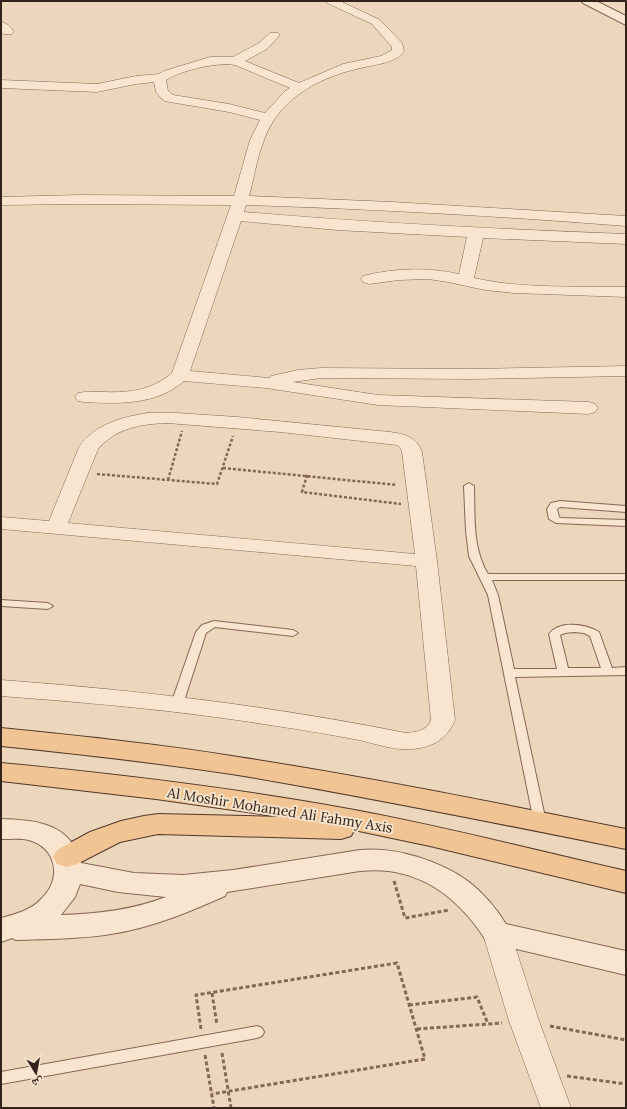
<svg xmlns="http://www.w3.org/2000/svg" width="627" height="1109" viewBox="0 0 627 1109" font-family="Lora,'Noto Naskh Arabic',serif">
	<style>
		.lines { fill: none; stroke-linecap: round; stroke-linejoin: round }
		.service-casing { stroke: #846756; stroke-width: 2 }
		.minor-casing { stroke: #846756; stroke-width: 1 }
		.tertiary-casing { stroke: #846756; stroke-width: 2 }
		.primary-casing { stroke: #51372b; stroke-width: 2 }
		.path-far1 { stroke: #846756; stroke-width: 2.5; stroke-dasharray: 3 2; stroke-linecap: butt }
		.path { stroke: #846756; stroke-width: 3; stroke-dasharray: 4 2.5; stroke-linecap: butt }
		.service { fill: #f8e5cf; fill-rule: evenodd }
		.minor { fill: #f8e5cf; fill-rule: evenodd }
		.tertiary { fill: #f8e5cf; fill-rule: evenodd }
		.primary { fill: #f1c593; fill-rule: evenodd }
		.labels { text-anchor: middle; dominant-baseline: central; stroke-width: 4; stroke-linejoin: round; paint-order: stroke }
		.near-street-label { font-size: 14px; fill: #33231b; stroke: #f4e2cb }
	</style>
	<rect width="100%" height="100%" fill="#edd7bc"/>
	<g class="lines">
		<defs>
			<path id="service" d="M469 483 474 486C475 516 472 548 488 574H626V580H492L498 595 514 669H557L549 634C559 620 586 624 599 632L612 668 626 667V675L515 677 546 822 544 825 540 827 536 825 534 822 488 595 469 556 466 531 464 486ZM574 632 584 633 590 636 601 668H568L560 635 565 633Z
				M560 501 626 506V512L560 507 557 509 559 517 560 518 626 520V526L556 523 549 519 547 509 551 503Z
				M1 600 48 603 53 606 48 609 1 606Z
				M214 621 293 630 298 633 293 636 215 627 206 633 183 704 181 707H173L171 704 196 632 202 625Z
				M257 1026 262 1028 264 1032 262 1036 257 1038 1 1084V1072Z"/>
			<path id="minor" d="M325 1H340L380 20 402 43 404 51C396 63 378 64 365 67 322 76 280 96 264 140 257 158 254 178 249 196L392 202 626 216V226C499 216 373 209 246 205L244 212C371 223 498 229 626 234V244L483 238 474 278C523 289 576 286 626 287V297L514 293 485 290 448 282 428 279 399 280 369 284 363 282 361 279 363 276C394 268 427 267 459 274L467 237 337 230 241 221 190 371 269 378 271 376 298 370 321 368 472 369 626 366V376L472 379 321 378 293 382 378 395 589 402 595 404 598 408 595 412 589 414 378 405 266 388 184 381C157 405 119 404 84 402L78 401 75 397 78 393C87 391 96 392 105 392 130 393 152 390 172 373L231 205 79 204 1 205V197L79 195 234 196 250 140 260 120 229 112 164 101 156 92 154 82 136 84 97 92 1 88V80L97 84 136 76 159 74 164 71 210 57H233L259 43 270 33H278L280 35 267 49 245 61 299 83 343 64 381 56 392 50V47L372 24 327 3ZM227 64 235 65 290 88 285 91 265 113 229 104 173 95 168 91 166 80C183 70 207 65 227 64Z
				M1 22C7 23 11 27 14 32L12 34H4L1 32Z
				M148 413H177L237 417 390 432C404 434 417 437 422 452L437 561 455 720C447 739 433 747 413 749 396 751 376 744 359 740 332 735 304 730 276 726 185 711 93 703 1 696V680C137 690 272 706 406 733 416 732 427 731 431 720L416 566 1 529V517L49 521 79 447C95 424 122 417 148 413ZM167 423 280 432 397 445 401 449 402 452 415 554 68 523 98 449C116 428 141 424 167 423Z
				M497 923 507 926 511 934 539 1021 571 1108H541L509 1021 483 934 487 926Z"/>
			<path id="tertiary" d="M581 1H596L626 16V25L583 3Z
				M1 819C36 820 71 823 81 863L134 873 183 875 233 870 360 850C381 848 398 851 418 857 459 870 483 888 506 924L626 951V975L487 942C458 896 417 865 360 871L227 892 225 896C189 912 151 928 111 934 80 939 48 939 16 940L12 938 1 942V918C16 914 32 910 42 898 62 879 57 848 29 840 21 838 10 839 1 839ZM80 884 118 892 166 897C132 910 97 914 61 915L75 897Z"/>
			<path id="primary" d="M1 728C80 736 159 744 238 757 368 777 497 803 626 829V849C497 823 368 797 238 775 159 763 80 754 1 746Z
				M1 763C117 774 234 788 349 809 442 826 534 850 626 871V893L430 846 354 830 351 836 341 839 158 834 120 842 77 864 67 867 57 864 53 857 57 850 90 832 121 821 144 816 158 814 283 817 156 799 1 781Z"/>
		</defs>
		<use href="#service" class="service-casing"/>
		<use href="#minor" class="minor-casing"/>
		<use href="#tertiary" class="tertiary-casing"/>
		<use href="#primary" class="primary-casing"/>
		<path class="path-far1" d="M223 468 397 485
			M97 474 217 484 233 436
			M307 475 302 492 401 504
			M168 480 182 431"/>
		<path class="path" d="M394 881 405 918 449 910
			M212 993 217 1025
			M409 1005 477 997 488 1024
			M550 1026 626 1040
			M201 1029 196 995 397 963 425 1059 212 1094
			M417 1029 502 1023
			M222 1053 231 1108
			M205 1055 214 1108
			M567 1076 626 1084"/>
		<use href="#service" class="service"/>
		<use href="#minor" class="minor"/>
		<use href="#tertiary" class="tertiary"/>
		<use href="#primary" class="primary"/>
	</g>
	<g class="labels">
		<g class="near-street-label">
			<text transform="translate(280 810) rotate(9)">Al Moshir Mohamed Ali Fahmy Axis</text>
		</g>
	</g>
	<rect width="627" height="1109" fill="none" stroke="#33231b" stroke-width="4"/>
	<g transform="translate(36 1073) rotate(169)" stroke="#f4e2cb" stroke-width="3" paint-order="stroke">
	<path d="M0-3L7 15L0 10L-7 15Z" fill="#33231b"/>
	<text y="-6" font-size="11" font-weight="bold" text-anchor="middle" fill="#33231b">ش</text>
	</g>
</svg>
